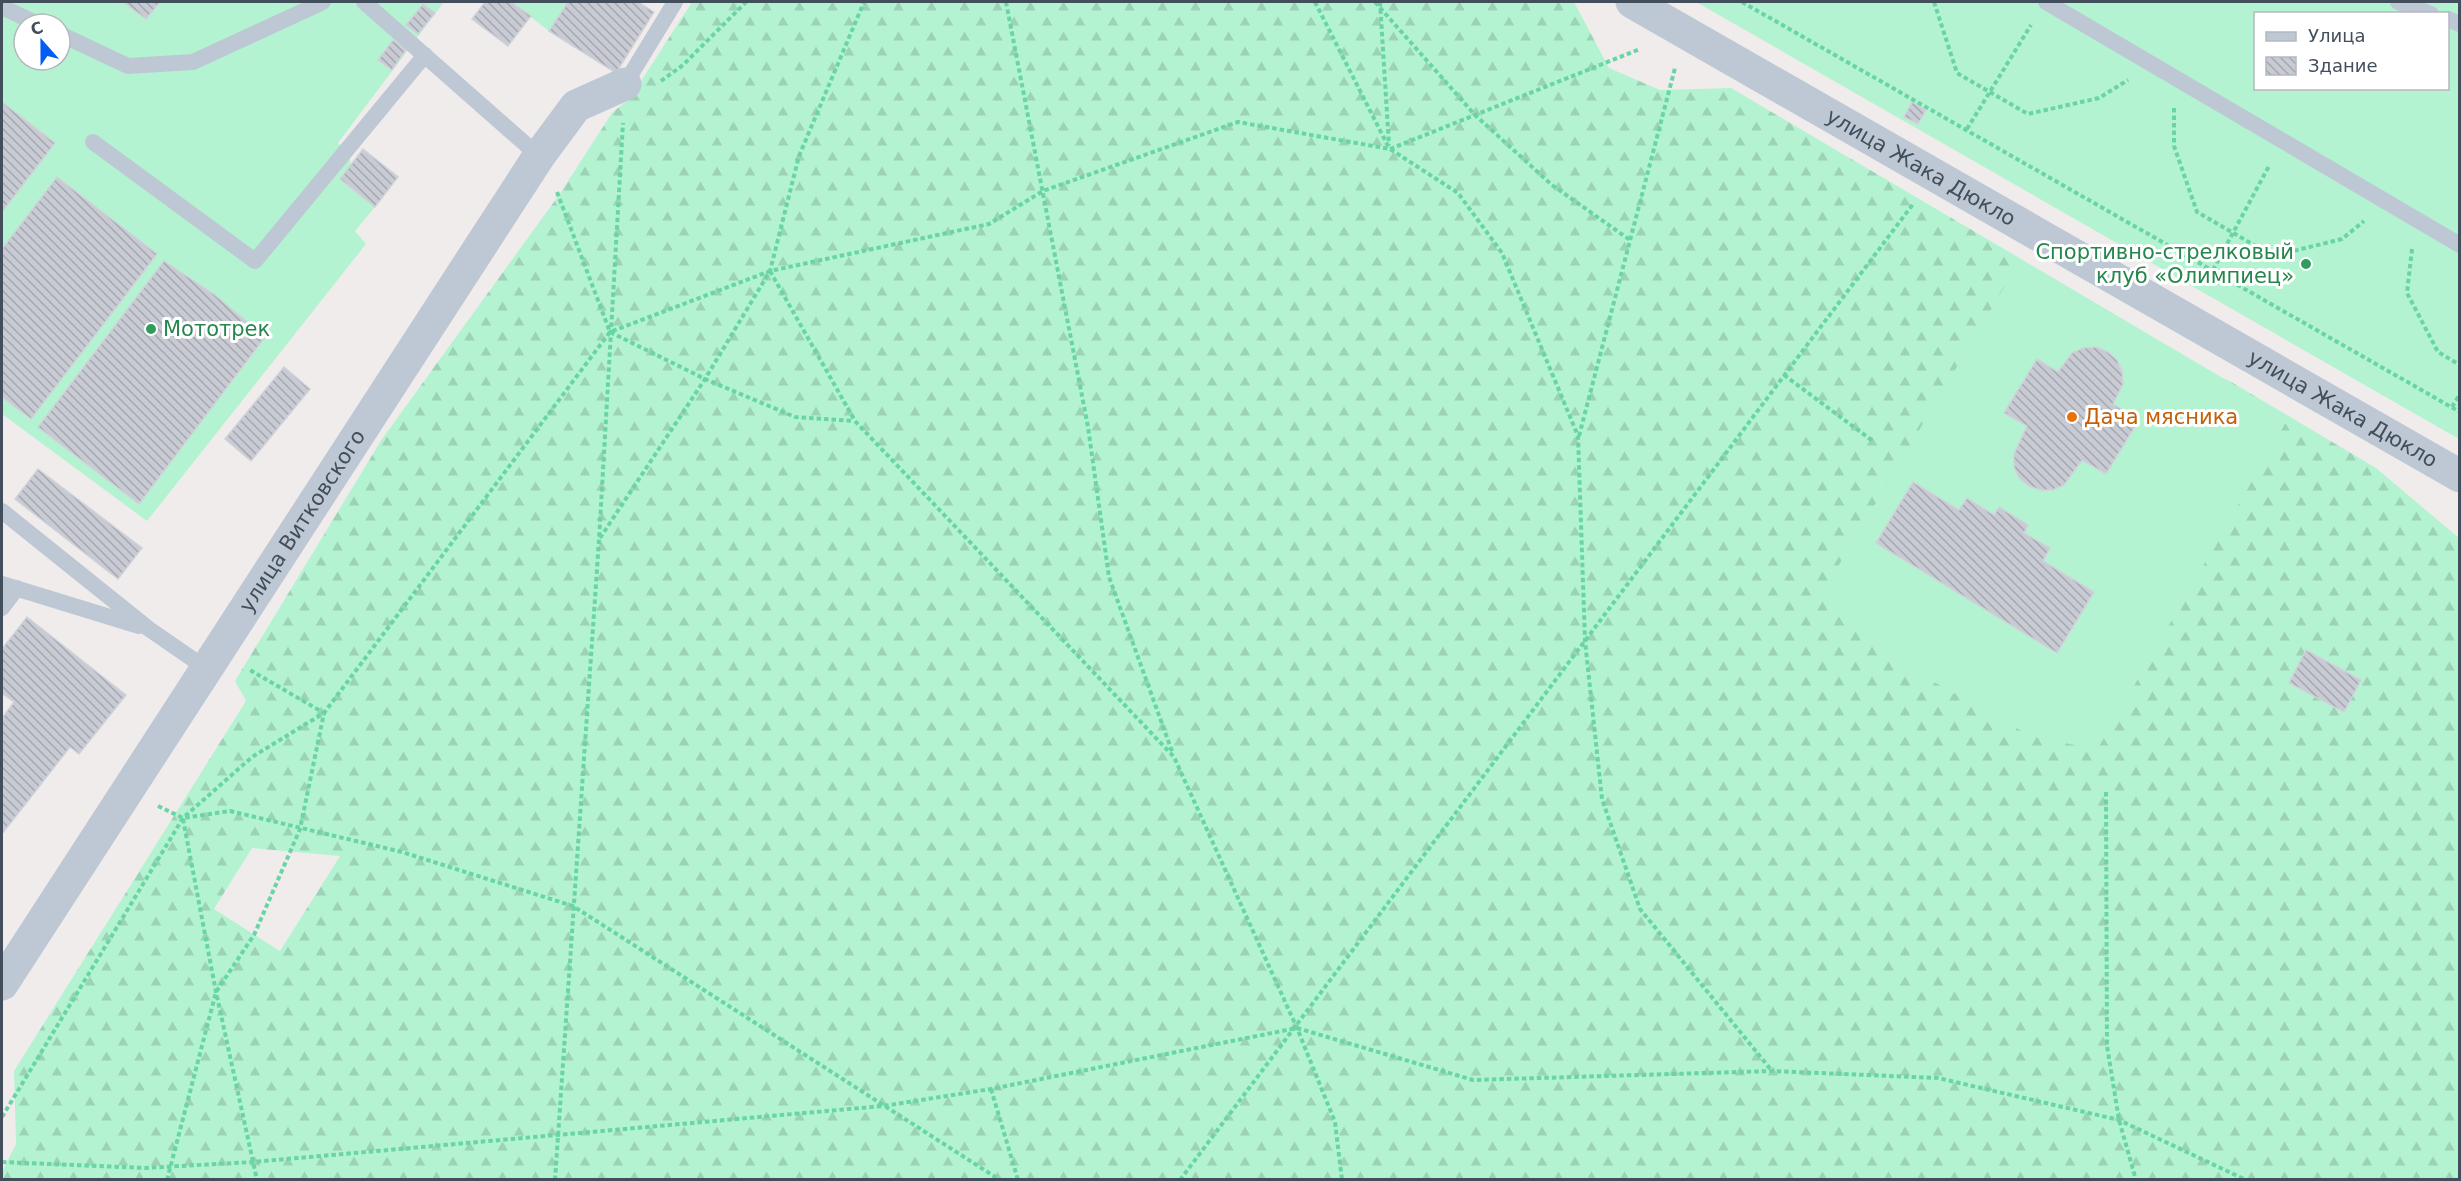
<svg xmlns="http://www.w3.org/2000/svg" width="2461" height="1181" viewBox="0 0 2461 1181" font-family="'DejaVu Sans',sans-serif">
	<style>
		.forest { fill: url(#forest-firs); fill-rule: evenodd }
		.garden { fill: #b4f3d1; fill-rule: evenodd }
		.building { fill: url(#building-back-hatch); stroke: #d0d2d9; stroke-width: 1.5 }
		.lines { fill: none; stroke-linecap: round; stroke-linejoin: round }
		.path { stroke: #69d5a6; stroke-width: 4; stroke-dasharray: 4.5 3; stroke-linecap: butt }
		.service { stroke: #bec8d4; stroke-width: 16 }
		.minor { stroke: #bec8d4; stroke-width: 33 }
		.leisure-dot { fill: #2e9e5b; stroke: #fff; stroke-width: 2 }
		.food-dot { fill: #e8710a; stroke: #fff; stroke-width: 2 }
		.labels { text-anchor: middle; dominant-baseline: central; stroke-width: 6; stroke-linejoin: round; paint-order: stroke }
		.street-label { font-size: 21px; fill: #434e5c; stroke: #fff }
		.leisure-label { font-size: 21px; fill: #27864d; stroke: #fff; text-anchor: end }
		.food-label { font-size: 21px; fill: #c56008; stroke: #fff; text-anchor: start }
	</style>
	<defs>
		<pattern id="forest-firs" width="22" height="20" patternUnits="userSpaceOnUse" patternTransform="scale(1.5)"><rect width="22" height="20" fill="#b4f3d1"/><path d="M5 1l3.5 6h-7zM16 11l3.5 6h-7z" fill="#9cd2b6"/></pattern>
		<pattern id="building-back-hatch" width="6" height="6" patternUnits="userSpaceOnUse" patternTransform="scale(1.5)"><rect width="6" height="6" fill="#c8cbd3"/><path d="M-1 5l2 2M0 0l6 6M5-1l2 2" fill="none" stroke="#a4a7ae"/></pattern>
	</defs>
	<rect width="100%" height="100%" fill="#f0ecec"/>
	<path class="forest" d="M692 2H1574L1609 68 1660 90 1731 88 2021 259 2035 338 1941 394 1853 545 2226 379 2376 468 2459 538V1179L2 1180V1172L16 1144 14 1071 246 701 235 681 382 439 559 195 612 113 630 98ZM252 848 340 856 280 951 214 909Z"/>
	<path class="garden" d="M2 2H444L338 143 348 152 351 165 340 179 375 207 355 231 366 244 147 521 2 414ZM24 24H60V60H24Z
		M511 2H568L549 31Z
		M1696 2H2459V439ZM2256 14H2448V88H2256Z
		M2021 259 2289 417 2097 750 2029 735 1909 668 1821 595Z"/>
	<path class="building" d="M123 2H160L146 19Z
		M485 2H511L531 16 508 46 472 19Z
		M568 2H638L654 12 616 73 549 31Z
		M423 4 435 13 418 34 406 25Z
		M393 40 406 50 392 70 378 60Z
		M2 102 55 143 2 212Z
		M1912 102 1926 110 1918 124 1904 117Z
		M363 149 398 177 375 207 340 179Z
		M57 177 157 254 31 419 2 397V249Z
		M164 261 215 295 265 337 139 504 38 427Z
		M2096 347 2108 352 2117 360 2122 371 2123 384 2113 404 2139 420 2106 474 2082 460 2064 485 2053 490H2040L2029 486 2019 478 2014 467V454L2027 426 2004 413 2037 359 2058 372 2072 353 2083 348Z
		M284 367 310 389 251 461 225 439Z
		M38 469 142 548 118 579 15 499Z
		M1913 482 1959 510 1967 498 1994 515 1999 507 2028 525 2024 533 2050 548 2043 561 2094 592 2057 653 1876 543Z
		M27 617 126 695 79 754 70 747 2 834V718L14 702 2 693V649Z
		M2306 650 2361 680 2344 712 2289 683Z"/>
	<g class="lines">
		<path class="path" d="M1006 2 1088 427 1109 577 1173 754
			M1315 2 1389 148
			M1375 2 1475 115 1552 185 1630 240
			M1380 2 1389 145
			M1742 2 2460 412
			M1934 2 1957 73 2028 114 2099 98 2128 80
			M661 81 683 65 746 2
			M2174 108V146L2197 212 2273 256 2342 239 2364 221
			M1967 129 2031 25
			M1390 149 1640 49
			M557 192 610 332 705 379 795 417 854 421
			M2412 249 2407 293 2438 352 2460 365
			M2213 270 2269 166
			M770 271 855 421 1174 757 1297 1028 1335 1122 1342 1180
			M1784 375 1874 442
			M2452 407 2460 394
			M1579 436 1675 68
			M600 538 705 379 770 271 799 156 864 2
			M2106 792 2107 1046 2119 1120 2136 1180
			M158 806 183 818 230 811 402 852 573 906 1000 1180
			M183 819 216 992 257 1180
			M991 1089 1018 1180
			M2 1117 183 818 252 757 324 713 610 332 770 271 989 224 1043 191 1238 122 1390 149 1458 193 1502 253 1578 436 1585 641 1602 799 1640 909 1772 1071
			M2 1162 145 1168 253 1162 883 1106 991 1089 1297 1028 1473 1080 1772 1071 1938 1078 2119 1120 2246 1180
			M167 1180 216 992 254 935 300 829 324 713 248 669
			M555 1180 599 540 623 123
			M1180 1180 1913 204"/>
		<path class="service" d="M364 2 539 156
			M2046 2 2460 245
			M2398 2 2431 14
			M2 7 38 24
			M2448 19 2460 24
			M60 34 128 66 193 62 323 2
			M625 84 675 2
			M93 142 255 261 425 55
			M2 511 149 629 207 669
			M2 584 139 626
			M2 608 17 588"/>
		<g class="minor">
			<path id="s1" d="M1632 2 2460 476"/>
			<path id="s2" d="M2 984 539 156 576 106 625 84"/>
		</g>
	</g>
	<g class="leisure-dot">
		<circle cx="2306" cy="264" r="6"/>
		<circle cx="151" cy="329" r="6"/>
	</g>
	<circle class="food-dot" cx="2072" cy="417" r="6"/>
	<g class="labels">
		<g class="street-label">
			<text stroke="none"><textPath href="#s1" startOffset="333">улица Жака Дюкло</textPath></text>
			<text stroke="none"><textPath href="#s1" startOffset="819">улица Жака Дюкло</textPath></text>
			<text stroke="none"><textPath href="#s2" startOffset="552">улица Витковского</textPath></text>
		</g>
		<g class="leisure-label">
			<text x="2294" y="252">Спортивно-стрелковый<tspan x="2294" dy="24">клуб «Олимпиец»</tspan></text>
			<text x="163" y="329" text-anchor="start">Мототрек</text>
		</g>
		<g class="food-label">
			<text x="2084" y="417">Дача мясника</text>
		</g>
	</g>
	<rect width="2461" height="1181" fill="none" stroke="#434e5c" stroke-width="6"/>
	<rect x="2254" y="12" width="195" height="78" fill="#ffffff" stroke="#b4b8be" stroke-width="1.5"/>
	<rect x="2266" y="32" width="30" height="9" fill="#bec8d4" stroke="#b4b8be" stroke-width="1.5"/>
	<text x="2308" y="42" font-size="18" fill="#434e5c">Улица</text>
	<rect x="2266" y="57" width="30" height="18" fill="url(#building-back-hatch)" stroke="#b4b8be" stroke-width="1.5"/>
	<text x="2308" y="72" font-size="18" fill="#434e5c">Здание</text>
	<g transform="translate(42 42) rotate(339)"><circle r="28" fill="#ffffff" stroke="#b4b8be" stroke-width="1.5"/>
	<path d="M0-4.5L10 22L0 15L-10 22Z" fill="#045df1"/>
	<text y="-9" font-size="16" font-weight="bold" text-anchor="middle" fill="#434e5c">С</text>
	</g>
</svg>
